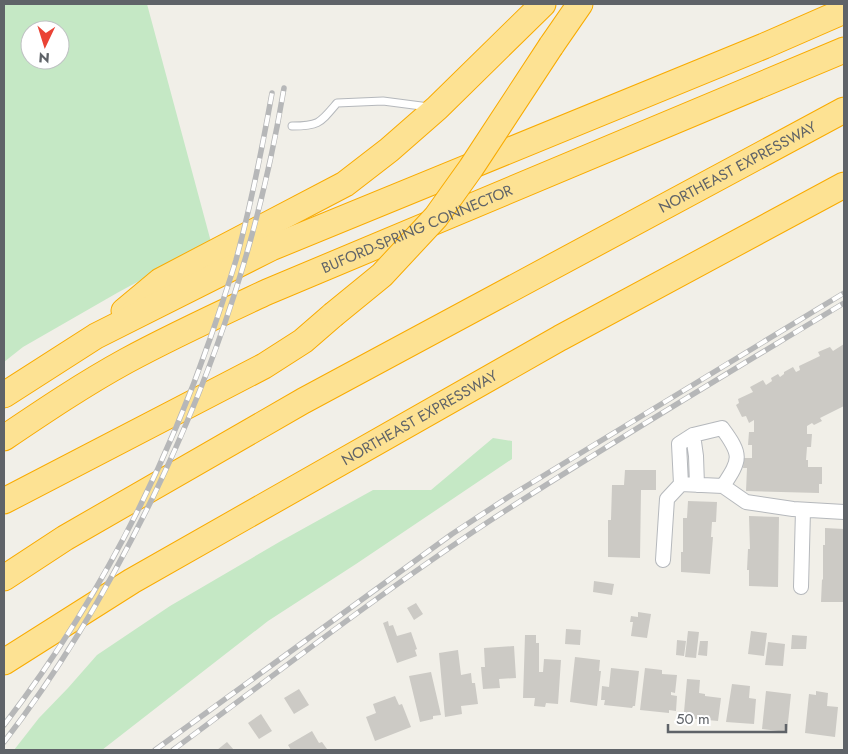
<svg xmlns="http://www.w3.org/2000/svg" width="848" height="754" viewBox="0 0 848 754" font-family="Jost,sans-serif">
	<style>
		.green { fill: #c5e8c5; fill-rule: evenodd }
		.building { fill: #cccac5 }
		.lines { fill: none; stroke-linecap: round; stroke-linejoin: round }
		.lane-casing { stroke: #b5b8bc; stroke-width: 9 }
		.street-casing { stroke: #b5b8bc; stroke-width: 16 }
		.highway-casing { stroke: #f9ab00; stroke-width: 27 }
		.lane { stroke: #fff; stroke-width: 7 }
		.street { stroke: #fff; stroke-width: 14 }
		.highway { stroke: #fde293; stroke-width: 25 }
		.rail-casing { stroke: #b6b7b8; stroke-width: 5.5 }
		.rail { stroke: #fff; stroke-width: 4; stroke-dasharray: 11; stroke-linecap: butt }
		.highway-bridge-casing { stroke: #f9ab00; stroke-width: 27; stroke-linecap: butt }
		.highway-bridge { stroke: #fde293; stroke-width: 25 }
		.labels { text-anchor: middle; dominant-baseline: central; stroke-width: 5; stroke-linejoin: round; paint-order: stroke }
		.street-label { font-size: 15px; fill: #5f6368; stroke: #fff }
	</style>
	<rect width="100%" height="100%" fill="#f1efe8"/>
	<path class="green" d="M4 4H147L211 242 117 293 23 347 4 362ZM30 30H60V60H30Z
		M493 438 512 441V459L356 564 268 621 102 750H14L39 718 68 688 97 655 170 606 281 541 373 490H431Z"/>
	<path class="building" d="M844 344V406L820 418 822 421 814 425 812 423 807 426V434H812L811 447H807L806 460H808V467H822V484H819V493L746 491 747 468H743L744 458H752V445H748L749 432H754V420L749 423 746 416 742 417 736 405 739 403 738 399 753 392 750 387 763 380 766 385 772 381 771 378 778 374 780 377 784 374V372L793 367 796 372 800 370 799 366 820 356 818 352 830 347 833 351Z
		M625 470H656V490H641L640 558 608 557V520H611L612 485H624Z
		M688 501 717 502 716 522H712L711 537H713L710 574 681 572V552H683V518H687Z
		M749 516 779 517 778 587 749 586V570H747L748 549H750Z
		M825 528 844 529V602H821L822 579 823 580V545H825Z
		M594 581 614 584 612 595 593 592Z
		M416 603 423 614 414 620 407 608Z
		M638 612 651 614 647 638 631 636 633 622H630L631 616 638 617Z
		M388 621 389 626 393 625 397 636 411 632 417 649 415 650 417 656 397 663 383 623Z
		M566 629 581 630 580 645 565 644Z
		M688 631 699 632 696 658 685 657Z
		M751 631 767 633 764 656 748 654Z
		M525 635H536V643H539V672H543L544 659 561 660 558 704 546 703 545 707 534 706 535 698H523Z
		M792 635 807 636 806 649H791Z
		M677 640 686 641 684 656 676 655Z
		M700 641H708L707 656 698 655Z
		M768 642 785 644 783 666 765 665Z
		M514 646 516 678 499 679 500 688 483 689 481 667H485L484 648Z
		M458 650 461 675 471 673 472 683H475L478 704 461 706 462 714 445 717 439 653Z
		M575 657 600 660 599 671H601L597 706 570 702Z
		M611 668 639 671 635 706H633L632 708 604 705 605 700H601L602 686 609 687Z
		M645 668 662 670V674L677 675 675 693 671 692V695L677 696 676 711 669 710V713L640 710Z
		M431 672 441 715 433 716V719L420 722 409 676Z
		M687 679 700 680 699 693 705 694V696L721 698 718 721 686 718 687 713 684 712Z
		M732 684 750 686 749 698 756 699 754 724 726 722Z
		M299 689 309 705 294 714 284 698Z
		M766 691 791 694 787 732 762 729Z
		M816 691 828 693 827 706 838 707 835 737 805 733 809 694 816 695Z
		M395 696 399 705 402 704 411 727 375 741 366 717 376 713 373 704Z
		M261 714 272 731 259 739 248 723Z
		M312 731 319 743 322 742 327 749 291 750 288 745Z
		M227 742 234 750H217Z"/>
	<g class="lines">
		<defs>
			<path id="lane" d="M292 126C319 126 320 123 337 103L383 101 429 107"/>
			<path id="street" d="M693 435 722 428C742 455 741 459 723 486
				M697 485 696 456 693 435 679 444 681 484 723 486 746 502 793 509 844 512
				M663 560 667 499 681 484
				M801 587 803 510"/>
			<g id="highway">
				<path d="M551 46 580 4"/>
				<path d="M124 311 160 281 345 184 389 150 437 108 543 4"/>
				<path d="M4 395 96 336 271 248 764 46 844 11"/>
				<path id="s1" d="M4 438C44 411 84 384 126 361 172 336 220 314 267 292L844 50"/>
				<path d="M4 501 264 366 303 341 333 315"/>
				<path id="s2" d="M4 578 65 538 303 401 844 110"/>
				<path id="s3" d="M4 662 132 581 560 338 844 185"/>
			</g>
		</defs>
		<use href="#lane" class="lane-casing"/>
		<use href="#street" class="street-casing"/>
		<use href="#highway" class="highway-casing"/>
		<use href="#lane" class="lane"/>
		<use href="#street" class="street"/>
		<use href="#highway" class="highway"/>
		<defs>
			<path id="rail" d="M4 725C93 609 162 477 210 339 219 313 228 286 236 260 251 205 262 149 272 93
				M4 742C63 666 111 583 153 497 217 364 260 233 284 88
				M155 750 452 534 510 496 844 293
				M173 750C277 673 380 593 488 522 605 446 725 375 844 303"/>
		</defs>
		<use href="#rail" class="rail-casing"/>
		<use href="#rail" class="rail"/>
		<defs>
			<path id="highway-bridge" d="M333 315 382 275 436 217 471 168 551 46"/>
		</defs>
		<use href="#highway-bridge" class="highway-bridge-casing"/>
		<use href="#highway-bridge" class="highway-bridge"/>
	</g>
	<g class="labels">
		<g class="street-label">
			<text stroke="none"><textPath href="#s2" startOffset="841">NORTHEAST EXPRESSWAY</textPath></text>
			<text stroke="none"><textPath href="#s1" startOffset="464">BUFORD-SPRING CONNECTOR</textPath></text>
			<text stroke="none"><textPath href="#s3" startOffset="482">NORTHEAST EXPRESSWAY</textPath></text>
		</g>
	</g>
	<rect width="848" height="754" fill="none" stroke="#5f6368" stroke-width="10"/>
	<g transform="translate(45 45) rotate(184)"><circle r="24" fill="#ffffff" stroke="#bfc1c3"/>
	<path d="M0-4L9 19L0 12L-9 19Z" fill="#ea4335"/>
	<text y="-8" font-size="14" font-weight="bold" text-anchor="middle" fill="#5f6368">N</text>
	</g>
	<path d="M668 724v8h118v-8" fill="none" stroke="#5f6368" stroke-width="2.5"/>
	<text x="676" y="724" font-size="15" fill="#5f6368" stroke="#ffffff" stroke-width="4" paint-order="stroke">50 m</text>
</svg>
